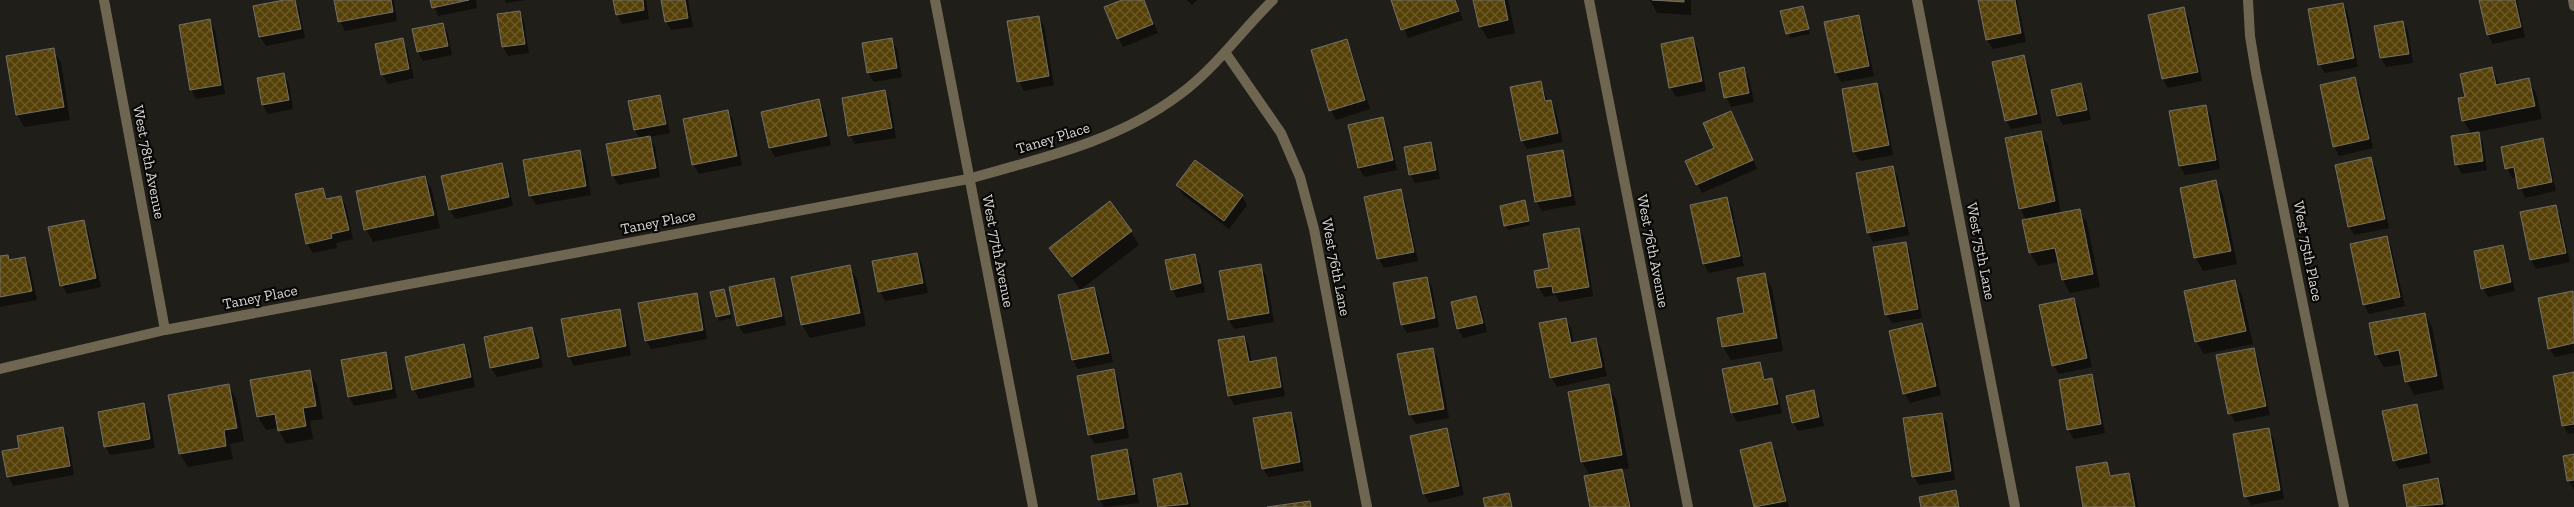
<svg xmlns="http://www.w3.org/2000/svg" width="2574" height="507" viewBox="0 0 2574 507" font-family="'Zilla Slab',serif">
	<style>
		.shadow { fill: #0007 }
		.building { fill: url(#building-cross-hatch); stroke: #737069 }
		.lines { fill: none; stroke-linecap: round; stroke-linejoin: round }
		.minor { stroke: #6f6651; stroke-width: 10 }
		.labels { text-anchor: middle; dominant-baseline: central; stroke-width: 4.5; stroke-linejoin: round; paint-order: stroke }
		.street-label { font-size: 15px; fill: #d8d7d3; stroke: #090806 }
	</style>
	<defs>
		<pattern id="building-cross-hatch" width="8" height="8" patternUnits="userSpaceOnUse" patternTransform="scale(1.25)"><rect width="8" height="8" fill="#554107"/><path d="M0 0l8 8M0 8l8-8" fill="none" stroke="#6d5c2a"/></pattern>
	</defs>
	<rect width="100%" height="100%" fill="#201e18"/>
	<path class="shadow" d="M294 0 299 9 305 38 266 46 260 37 255 7Z
		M336 0H394L397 21 345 31 340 21Z
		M432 0H476L477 8 438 16Z
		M505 0H526L506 3Z
		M614 0H646L649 19 622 24 617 15Z
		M662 0H688L693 27 671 30 666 21Z
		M1126 0H1144L1158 33 1123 47 1118 38Z
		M1187 0H1197L1192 5Z
		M1393 0H1456L1463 20 1408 38Z
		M1475 0H1510H1508L1515 33 1488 39 1480 26Z
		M1650 0H1691V15L1657 13Z
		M1979 0H2017L2026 42 1993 49 1987 40Z
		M2481 0H2517L2525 37 2493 44 2488 35Z
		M2343 4 2348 13 2358 67 2325 73 2320 64Z
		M1803 7 1810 34 1790 38 1782 12Z
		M2183 9 2189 18 2202 81 2168 88 2163 79Z
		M519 12 524 21 529 53 508 56 503 47Z
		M1038 17 1044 26 1054 85 1024 91 1019 81Z
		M1858 17 1863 26 1874 76 1841 82 1836 73 1826 23Z
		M210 21 215 30 225 94 196 99 191 89Z
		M2403 22 2408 31 2413 63 2386 67 2381 58Z
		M443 24 448 34 452 55 423 61 418 52Z
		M1692 39 1698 48 1706 91 1676 97 1671 88Z
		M402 40 407 49 414 78 388 84 382 74Z
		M891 40 897 49 902 77 874 82 868 73Z
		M1346 41 1351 50 1370 109 1336 120 1331 110Z
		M53 49 61 63 70 120 24 127 17 114Z
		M2024 57 2029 66 2042 123 2011 129 2006 120Z
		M2492 68 2500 86 2528 80 2536 93 2542 119 2477 132 2483 143 2487 170 2462 174 2457 165 2472 135 2464 121 2466 98Z
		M1743 69 1749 78 1754 102 1731 107 1726 97Z
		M284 75 289 84 293 109 268 114 263 105Z
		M2355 79 2360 88 2373 148 2339 156 2334 146Z
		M1540 82 1548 102H1551L1556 111 1563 142 1527 149 1522 140Z
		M1877 84 1882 93 1893 155 1860 161 1854 152Z
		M2080 85 2086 94 2091 120 2063 125 2058 116 2053 91Z
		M885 92 890 101 896 138 855 144 850 135Z
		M659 97 664 106 670 133 649 137 655 146 660 177 618 185 613 176 640 139 635 130Z
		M818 101 824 110 831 145 775 157 770 148 762 113Z
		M2205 106 2211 116 2220 169 2185 175 2180 166Z
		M728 111 733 120 742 165 699 174 693 164Z
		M1731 112 1757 169 1702 193 1697 184 1716 149Z
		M1383 119 1388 128 1397 170 1364 177 1359 168Z
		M2040 132 2048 145 2061 214 2079 210 2087 223 2100 287 2070 293 2063 280 2059 262 2038 266 2030 252 2027 221 2020 208Z
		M2542 140 2547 149 2556 191 2525 198 2517 177 2512 178 2507 168Z
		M1430 143 1435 152 1440 179 1415 183 1410 174Z
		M580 152 585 161 591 195 536 205 530 195Z
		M1562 152 1567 161 1576 205 1542 211 1537 202 1529 158Z
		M2371 159 2376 168 2389 228 2354 235 2349 226Z
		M501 164 506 173 513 206 455 219 450 210Z
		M1892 167 1898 177 1909 235 1873 242 1868 232Z
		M425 177 432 190 440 228 373 242 366 229Z
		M2216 182 2223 195 2237 264 2203 271 2196 258Z
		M1178 186 1242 196 1247 205 1229 229 1183 195Z
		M323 190 328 199 341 197 346 206 353 239 336 243 337 248 313 253 307 244Z
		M1400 191 1405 200 1418 261 1384 268 1379 259 1366 198Z
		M1727 198 1732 208 1744 266 1709 273 1704 264Z
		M1524 202 1530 225 1508 230 1506 226Z
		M2555 206 2560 215 2570 262 2536 269 2531 260 2521 213Z
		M83 221 88 230 101 287 67 294 62 285Z
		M1578 229 1584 238 1593 296 1559 302 1556 295 1544 297 1539 288 1536 272 1550 269Z
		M1131 232 1139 245 1080 290 1051 248Z
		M2386 237 2391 246 2405 306 2369 314 2364 304Z
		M1905 243 1910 252 1922 318 1892 323 1886 314Z
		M2502 247 2507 256 2515 291 2488 297 2483 288Z
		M917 254 922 264 928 293 885 301 880 291Z
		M1194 255 1200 264 1205 292 1177 298 1172 289Z
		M8 256 10 261 25 258 30 268 37 300 0 307V258Z
		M849 266 857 279 866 326 810 338 802 325 793 278Z
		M1260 266 1266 275 1274 322 1234 329 1229 320Z
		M1765 275 1772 288 1783 351 1731 360 1723 347 1745 314Z
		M1427 278 1432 287 1439 327 1407 333 1402 324Z
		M773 279 778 288 786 325 744 334 738 325Z
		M2234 281 2242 295 2253 344 2204 354 2196 341Z
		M1094 288 1099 298 1113 362 1078 369 1073 360 1059 296Z
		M724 291 732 318 719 321 711 293Z
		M2573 292 2574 353 2555 357 2549 348Z
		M696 294 701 303 707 339 651 349 646 340Z
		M1476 297 1481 306 1487 332 1463 338 1458 329Z
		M2074 299 2079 308 2092 367 2059 374 2053 365Z
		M619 310 624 320 631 355 574 366 569 356Z
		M2425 314 2432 327 2444 389 2414 395 2407 381 2403 364 2384 367 2376 354Z
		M1565 319 1571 328 1574 344 1596 339 1601 348 1607 376 1557 387 1551 377Z
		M1921 325 1927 334 1941 395 1910 403 1905 393Z
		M532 328 537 337 543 367 497 377 491 368 485 338Z
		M1244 337 1249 346 1252 363 1275 359 1280 368 1285 396 1234 405 1229 396Z
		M464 346 469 355 475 387 419 399 414 390Z
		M1432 349 1438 358 1449 418 1416 424 1410 415 1399 355Z
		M2253 349 2258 358 2270 415 2235 422 2230 413Z
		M385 353 390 362 397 398 354 406 349 397Z
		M1759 363 1766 381 1772 379 1777 389 1782 413 1737 422 1732 413 1724 370Z
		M1113 370 1118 379 1129 438 1095 444 1089 435Z
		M309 372 317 385 323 419 310 421 313 439 286 444 278 428 266 430 258 417Z
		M2574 373V433L2568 434 2563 425Z
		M2091 376 2096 385 2105 433 2074 439 2068 430Z
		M228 385 236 398 244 441 230 444 233 459 188 467 180 454Z
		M1608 386 1616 399 1629 468 1621 470 1626 479 1632 507H1592L1590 476 1582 462 1569 393Z
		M1813 392 1818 401 1824 426 1798 431 1793 422Z
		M144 405 149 414 155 448 110 455 105 446Z
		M2416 405 2421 414 2431 463 2399 469 2394 460Z
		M1290 413 1296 423 1304 471 1268 477 1263 468Z
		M1941 414 1947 423 1955 480 1919 485 1913 476Z
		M63 429 68 438 74 475 13 486 8 476Z
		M1446 430 1451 439 1464 495 1429 503 1424 494Z
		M2268 430 2274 439 2284 499 2251 505 2246 496Z
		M1771 444 1776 453 1789 507H1755L1741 451Z
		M1127 451 1132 460 1139 503 1104 507 1100 500 1092 457Z
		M2574 455V490L2569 481Z
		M2106 463 2112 477 2129 474 2134 483 2138 507H2084Z
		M1181 475 1186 484 1191 507H1159L1154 480Z
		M2438 480 2443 489 2446 507H2408L2404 486Z
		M1955 492 1961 507H1922Z"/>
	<path class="building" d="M284 0H295L301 29 259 37 253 6Z
		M334 0H391L393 12 338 22Z
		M430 0H469L432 8Z
		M613 0H643L644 10 616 15Z
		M661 0H685L688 18 665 22Z
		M1122 0H1144L1153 24 1117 39 1104 7Z
		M1391 0H1455L1459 11 1401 30Z
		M1473 0H1504L1508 20 1479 27Z
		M1652 0H1684V2Z
		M1978 0H2015L2021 33 1986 40Z
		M2479 0H2515L2521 27 2487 35Z
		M2343 3 2354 58 2318 65 2308 9Z
		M1803 6 1809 29 1786 34 1780 11Z
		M2184 7 2198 72 2162 79 2148 15Z
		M520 11 525 44 502 47 497 14Z
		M1859 15 1869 66 1835 73 1824 22Z
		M1039 16 1049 76 1017 82 1007 21Z
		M210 19 221 85 190 90 179 25Z
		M2403 21 2409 54 2380 58 2374 26Z
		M443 23 448 46 417 52 412 29Z
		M1693 37 1702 81 1669 88 1661 44Z
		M403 38 409 69 381 75 375 44Z
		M892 38 897 68 867 73 862 43Z
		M1347 39 1365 100 1329 111 1311 50Z
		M54 48 64 107 16 115 6 56Z
		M2024 55 2037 114 2005 121 1992 62Z
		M1744 67 1749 93 1724 98 1719 73Z
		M2492 67 2496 85 2529 78 2535 106 2462 121 2458 98 2465 97 2460 74Z
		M284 73 289 100 262 105 257 78Z
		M2355 77 2369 139 2333 147 2320 85Z
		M1541 81 1545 101 1551 100 1558 133 1521 141 1510 87Z
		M1877 83 1889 145 1853 152 1842 89Z
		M2081 83 2087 110 2057 116 2051 90Z
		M885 90 892 128 848 136 842 98Z
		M660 95 666 124 634 130 628 101Z
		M819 99 827 136 769 148 761 112Z
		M2206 105 2216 160 2179 166 2169 111Z
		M728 110 737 156 692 165 683 119Z
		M1731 111 1753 160 1696 185 1685 161 1714 148 1703 123Z
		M1383 117 1393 160 1358 168 1348 125Z
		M2041 131 2055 201 2019 209 2005 138Z
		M2479 132 2483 161 2455 165 2451 136Z
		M650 136 656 168 612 176 606 144Z
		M2543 138 2552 182 2518 189 2514 167 2505 169 2501 147Z
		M1431 142 1436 170 1409 175 1404 147Z
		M580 150 586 186 529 196 523 160Z
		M1563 150 1571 196 1535 202 1527 156Z
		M2371 157 2385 219 2348 227 2335 165Z
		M1195 160 1243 195 1224 221 1176 185Z
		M502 163 509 197 449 210 441 176Z
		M1893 166 1905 226 1867 233 1856 173Z
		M425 176 434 215 364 230 356 191Z
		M2216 180 2231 251 2194 258 2180 188Z
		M323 188 326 199 341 196 349 230 331 234 332 238 306 244 295 194Z
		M1401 189 1414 252 1377 259 1364 197Z
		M1727 197 1740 256 1703 264 1690 205Z
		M1525 200 1529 221 1504 226 1500 206Z
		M1110 201 1132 231 1072 277 1049 248Z
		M2556 205 2566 253 2530 260 2520 212Z
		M2080 209 2093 274 2062 280 2055 248 2029 253 2022 220Z
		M84 220 96 278 60 286 48 227Z
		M1579 228 1589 287 1553 293 1552 286 1537 288 1534 271 1549 268 1543 234Z
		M2387 236 2400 297 2363 305 2350 244Z
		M1906 242 1918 309 1885 315 1873 247Z
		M2503 245 2511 282 2481 289 2474 251Z
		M917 253 923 283 878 292 872 261Z
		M1195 254 1201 283 1171 290 1165 260Z
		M8 255 9 260 25 257 32 291 0 297V256Z
		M1261 264 1269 313 1228 320 1219 271Z
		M850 265 860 313 801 325 791 277Z
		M1765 273 1777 338 1722 347 1717 318 1744 313 1737 278Z
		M1427 277 1435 318 1401 325 1393 283Z
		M774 278 782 316 737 326 729 287Z
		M2235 280 2246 331 2195 342 2184 291Z
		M1094 287 1109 353 1072 360 1058 295Z
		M724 289 730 314 716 317 710 292Z
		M2573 291 2574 343 2548 349 2538 298Z
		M697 293 703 330 645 341 638 303Z
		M1476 296 1483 323 1457 329 1451 302Z
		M2074 298 2087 358 2052 366 2039 305Z
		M620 309 626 346 568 357 561 319Z
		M2425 313 2437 376 2405 382 2399 350 2375 355 2369 323Z
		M1566 318 1571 343 1596 338 1602 367 1550 378 1539 323Z
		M1922 323 1936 386 1903 394 1889 331Z
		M532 327 539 358 490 368 484 337Z
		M1244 336 1249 362 1276 357 1281 387 1228 396 1218 340Z
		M464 344 471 377 412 390 405 357Z
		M1433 348 1444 409 1409 415 1397 354Z
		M2254 348 2266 406 2228 414 2216 355Z
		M386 352 392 389 348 397 341 360Z
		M1760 362 1764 380 1772 378 1778 404 1731 413 1722 369Z
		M1114 369 1124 428 1088 435 1077 376Z
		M310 370 316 406 303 408 306 426 278 431 275 414 257 417 250 380Z
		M2574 372V424L2562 426 2553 376Z
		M2092 374 2101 424 2067 430 2059 380Z
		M229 384 237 428 224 430 226 446 179 454 168 395Z
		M1609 384 1622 455 1581 462 1568 392Z
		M1814 390 1819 417 1792 423 1786 396Z
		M144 403 150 439 104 447 98 412Z
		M2417 404 2427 453 2393 461 2382 411Z
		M1291 412 1300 462 1262 469 1253 418Z
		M1942 413 1951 471 1912 477 1903 418Z
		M63 427 70 466 7 477 2 451 19 448 17 436Z
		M1447 428 1459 486 1423 494 1410 436Z
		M2269 428 2280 490 2244 497 2233 434Z
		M1771 442 1786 501 1754 507 1740 450Z
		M1127 449 1135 494 1098 500 1091 456Z
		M2574 454V480L2567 481 2563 456Z
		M2107 462 2110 476 2129 473 2135 507H2083L2076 467Z
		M1622 469 1630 507H1590L1584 476Z
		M1181 473 1188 504 1158 507 1153 479Z
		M2438 478 2443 504 2407 507 2403 485Z
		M1956 490 1959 507H1921L1919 497Z
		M1509 493 1512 507H1485L1483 498Z
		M1310 501 1311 507H1267Z"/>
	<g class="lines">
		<path class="minor" d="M104 0 165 330
			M935 0 1033 507
			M1589 0 1688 507
			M1917 0 2015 507
			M2248 0 2250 36 2256 73 2344 507
			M2573 0 2574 6
			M1225 52 1281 133 1300 177 1314 229 1367 507
			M0 369 165 330 968 179C1042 158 1116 142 1179 95 1215 69 1241 31 1273 0"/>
	</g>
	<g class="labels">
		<g class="street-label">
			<text transform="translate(1053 138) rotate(-17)">Taney Place</text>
			<text transform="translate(149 162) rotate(79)">West 78th Avenue</text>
			<text transform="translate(658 222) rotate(-11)">Taney Place</text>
			<text transform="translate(998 251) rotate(79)">West 77th Avenue</text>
			<text transform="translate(1653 251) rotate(79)">West 76th Avenue</text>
			<text transform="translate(1981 251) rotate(79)">West 75th Lane</text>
			<text transform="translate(2308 251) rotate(79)">West 75th Place</text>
			<text transform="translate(1336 267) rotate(79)">West 76th Lane</text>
			<text transform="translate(260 297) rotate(-11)">Taney Place</text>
		</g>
	</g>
</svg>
